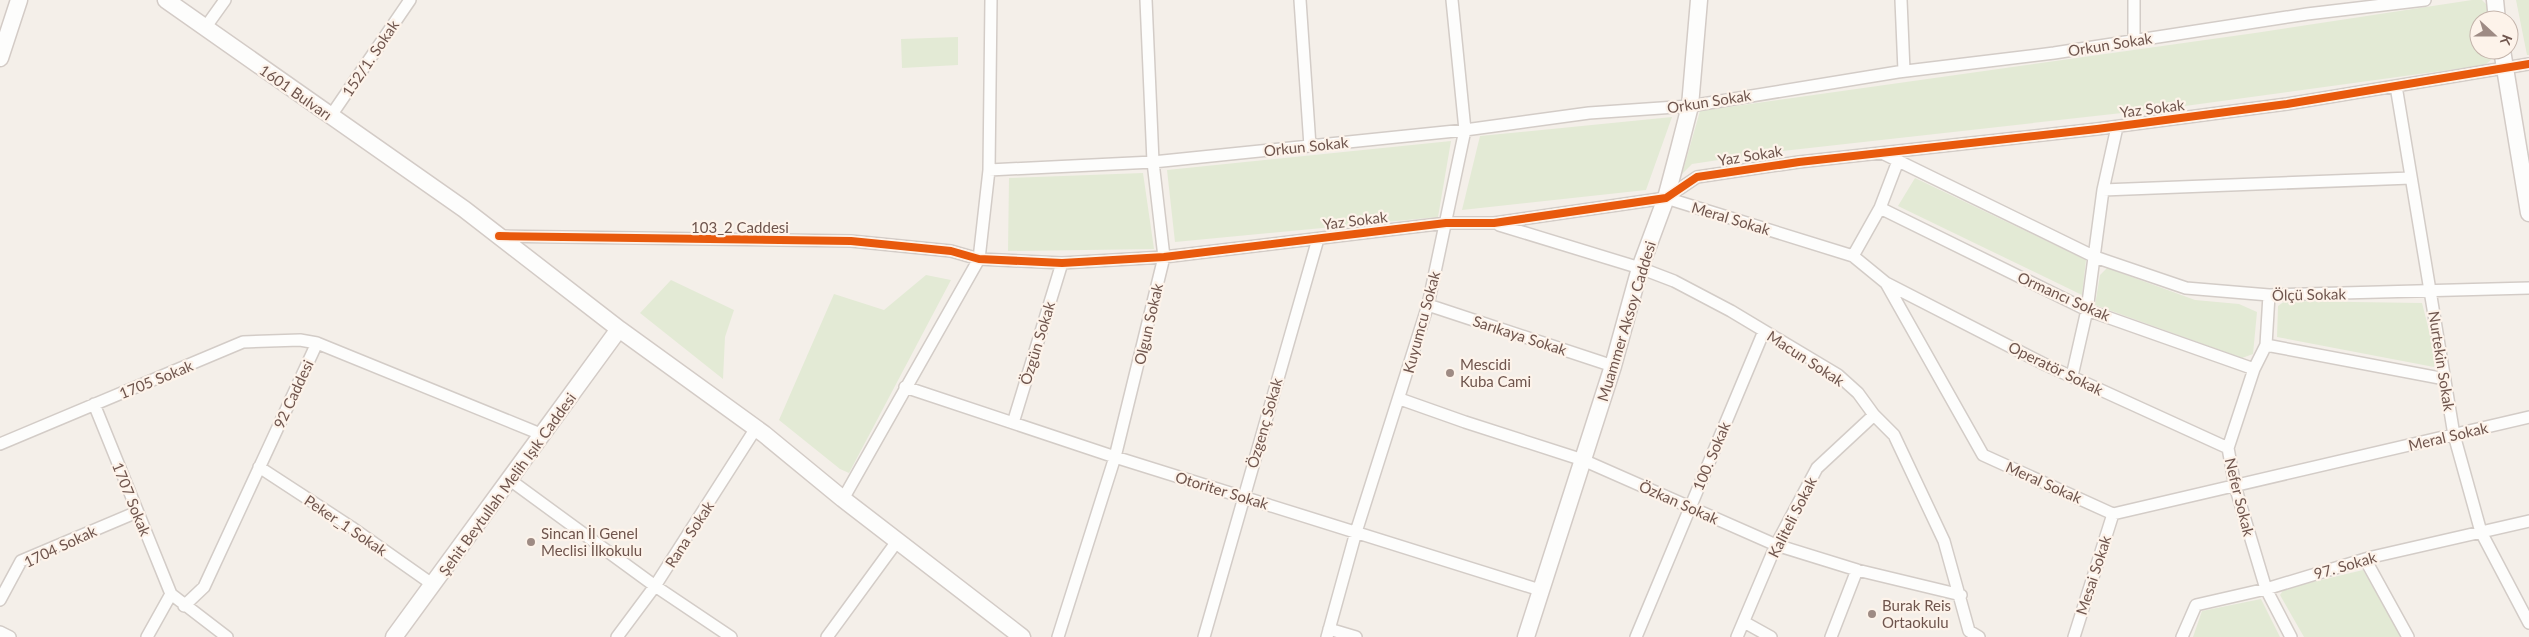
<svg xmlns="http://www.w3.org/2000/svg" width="2529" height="637" viewBox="0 0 2529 637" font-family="Lato,sans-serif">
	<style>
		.green { fill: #e3ead5 }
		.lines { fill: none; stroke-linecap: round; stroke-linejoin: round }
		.street-casing { stroke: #d3ccc7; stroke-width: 14 }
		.secondary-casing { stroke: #d3cbc6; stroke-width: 19 }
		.street { stroke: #fdfdfc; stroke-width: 11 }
		.secondary { stroke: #fdfdfc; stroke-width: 16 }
		.cycleway-casing { stroke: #fdf3ea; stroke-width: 11 }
		.cycleway { stroke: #e8590c; stroke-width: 8 }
		.poi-dot { fill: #9e8b84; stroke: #fdf3ea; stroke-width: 2 }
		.labels { text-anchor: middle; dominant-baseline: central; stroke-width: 4.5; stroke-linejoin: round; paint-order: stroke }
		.street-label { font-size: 15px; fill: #6f554d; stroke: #fdf3ea }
		.poi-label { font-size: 15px; fill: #6f554d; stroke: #fdf3ea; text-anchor: start }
	</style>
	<rect width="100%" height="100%" fill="#f4efe9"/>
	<path class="green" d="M2472 0H2482L2488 6 2490 20H2479V50H2493V58L2485 65 2185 106 1765 153 1692 164 1682 174 1700 111 2255 33Z
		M2516 0H2529V55H2527Z
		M958 37V65L902 68 901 39Z
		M1672 117 1646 190 1462 210 1480 136Z
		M1451 141 1438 217 1175 242 1167 170Z
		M1143 173 1154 249 1008 251 1009 178Z
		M1915 178 2086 260 2082 295 1898 206Z
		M2107 268 2195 300 2239 304 2257 312 2253 354 2242 358 2095 305 2100 275Z
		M926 275 951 280 849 473 840 469 779 420 834 294 884 310Z
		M671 280 734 310 725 337 723 379 640 313Z
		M2285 301 2422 303 2436 358 2434 367 2277 337 2278 306Z
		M2363 570 2402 637H2304L2280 595 2284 589Z
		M2261 599 2280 637H2193L2202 611Z"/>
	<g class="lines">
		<defs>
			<path id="street" d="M1300 0 1310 146
				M1901 0 1904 71
				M2134 0V40
				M205 28 225 0
				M2396 86 2454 435 2481 532 2529 623
				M330 117 410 0
				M1882 153 2095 257 2186 288 2269 295 2529 288
				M989 170 1153 162 1465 130 1589 113 1690 106 1898 72 2054 53 2307 14 2425 0
				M2103 190 2411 178
				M1666 198 1853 256 1886 283 1983 455 2113 514 2529 417
				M1880 208 2087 310 2254 369
				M1499 225 1640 268 1674 281 1731 311 1838 375 1858 393 1874 415 1894 435 1944 541 1969 631 1979 637
				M499 236 851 241 951 251 979 259 1062 263 1164 257 1446 223H1494L1666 198 1697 177 1799 162 2097 129 2287 104 2529 64
				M1853 256 1880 208 1898 161
				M1886 283 2046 365 2228 448
				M2269 295 2266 345 2254 369 2228 448 2235 486 2266 589 2291 637
				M1428 305 1613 366
				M2266 345 2445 379
				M2072 376 2087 310 2103 190 2117 127
				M905 387 1115 457 1540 590
				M1400 399 1465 422 1583 460 1776 545 1857 570 1961 595
				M94 404 171 594 227 637
				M1013 423 1062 263
				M0 444 243 342 300 340 317 343
				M259 467 351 527 432 584
				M510 480 655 586 731 637
				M843 499 979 259 989 170 991 0
				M2365 559 2408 637
				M0 600 21 561 137 512
				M184 606 204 587 317 343 543 435
				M1744 622 1771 637
				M1329 629 1356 637
				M0 632 10 637
				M147 637 171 594
				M617 637 655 586 756 428
				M827 637 898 540
				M1058 637 1115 457 1164 257 1153 162 1146 0
				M1204 637 1318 239
				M1327 637 1356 532 1428 305 1465 130 1452 0
				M1636 637 1764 331
				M1737 637 1776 545 1817 468 1874 415
				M1831 637 1857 570
				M2074 637 2113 514
				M2182 637 2196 605 2266 589 2372 557 2529 521"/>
			<path id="secondary" d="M166 0 464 209 619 329 764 434 843 499 1022 637
				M2495 0 2497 20
				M2502 50 2529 213
				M0 58 19 0
				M394 637 619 329
				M1526 637 1613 366 1640 268 1666 198 1679 149 1690 106 1699 0"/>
		</defs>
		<use href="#street" class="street-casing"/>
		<use href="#secondary" class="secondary-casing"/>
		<use href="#street" class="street"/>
		<use href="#secondary" class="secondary"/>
		<defs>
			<path id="cycleway" d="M499 236 851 241 951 251 979 259 1062 263 1164 257 1446 223H1494L1666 198 1697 177 1799 162 2097 129 2287 104 2529 64"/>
		</defs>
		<use href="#cycleway" class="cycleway-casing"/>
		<use href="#cycleway" class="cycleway"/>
	</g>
	<g class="poi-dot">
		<circle cx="1450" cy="373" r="5"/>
		<circle cx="531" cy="542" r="5"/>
		<circle cx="1872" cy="614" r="5"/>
	</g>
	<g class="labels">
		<g class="street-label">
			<text transform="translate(2110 44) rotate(-9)">Orkun Sokak</text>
			<text transform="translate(370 58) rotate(-56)">152/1. Sokak</text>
			<text transform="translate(296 92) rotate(35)">1601 Bulvarı</text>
			<text transform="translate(1709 101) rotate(-9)">Orkun Sokak</text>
			<text transform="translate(2152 108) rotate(-7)">Yaz Sokak</text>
			<text transform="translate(1306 146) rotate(-6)">Orkun Sokak</text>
			<text transform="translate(1750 155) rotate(-9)">Yaz Sokak</text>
			<text transform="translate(1731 218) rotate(17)">Meral Sokak</text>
			<text transform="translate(1355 220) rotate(-7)">Yaz Sokak</text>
			<text x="740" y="227">103_2 Caddesi</text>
			<text transform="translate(2309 294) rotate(-1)">Ölçü Sokak</text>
			<text transform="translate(2064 296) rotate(24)">Ormancı Sokak</text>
			<text transform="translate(1626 321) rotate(-73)">Muammer Aksoy Caddesi</text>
			<text transform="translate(1421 322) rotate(-75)">Kuyumcu Sokak</text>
			<text transform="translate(1148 324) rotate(-77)">Olgun Sokak</text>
			<text transform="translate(1520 335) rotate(18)">Sarıkaya Sokak</text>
			<text transform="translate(1037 343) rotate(-73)">Özgün Sokak</text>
			<text transform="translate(1806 358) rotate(33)">Macun Sokak</text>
			<text transform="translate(2442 361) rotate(81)">Nurtekin Sokak</text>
			<text transform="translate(2056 368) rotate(26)">Operatör Sokak</text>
			<text transform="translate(156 379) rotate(-22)">1705 Sokak</text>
			<text transform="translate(293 394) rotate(-65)">92 Caddesi</text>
			<text transform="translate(1264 423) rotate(-74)">Özgenç Sokak</text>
			<text transform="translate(2448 436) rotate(-13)">Meral Sokak</text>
			<text transform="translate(1711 456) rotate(-67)">100. Sokak</text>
			<text transform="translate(2044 482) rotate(24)">Meral Sokak</text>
			<text transform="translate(507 484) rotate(-54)">Şehit Beytullah Melih Işık Caddesi</text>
			<text transform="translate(1222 490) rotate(17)">Otoriter Sokak</text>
			<text transform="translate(2240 497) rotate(76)">Nefer Sokak</text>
			<text transform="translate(132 499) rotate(68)">1707 Sokak</text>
			<text transform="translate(1679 502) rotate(24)">Özkan Sokak</text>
			<text transform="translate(1792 517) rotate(-63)">Kaliteli Sokak</text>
			<text transform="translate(346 525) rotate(34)">Peker_1 Sokak</text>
			<text transform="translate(689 534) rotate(-57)">Rana Sokak</text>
			<text transform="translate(60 546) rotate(-25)">1704 Sokak</text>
			<text transform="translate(2345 565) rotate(-16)">97. Sokak</text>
			<text transform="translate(2093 575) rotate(-72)">Mesai Sokak</text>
		</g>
		<g class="poi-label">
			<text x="1460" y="364">Mescidi<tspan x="1460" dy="17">Kuba Cami</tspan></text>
			<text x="541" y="533">Sincan İl Genel<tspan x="541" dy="17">Meclisi İlkokulu</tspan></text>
			<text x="1882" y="605">Burak Reis<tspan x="1882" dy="17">Ortaokulu</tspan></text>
		</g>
	</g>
	<g transform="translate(2494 35) rotate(111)"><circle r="24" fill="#fdf3ea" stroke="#c4b4ab"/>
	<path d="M0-4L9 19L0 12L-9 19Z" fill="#9e8b84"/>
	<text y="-8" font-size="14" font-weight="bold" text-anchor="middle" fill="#6f554d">K</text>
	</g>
</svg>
